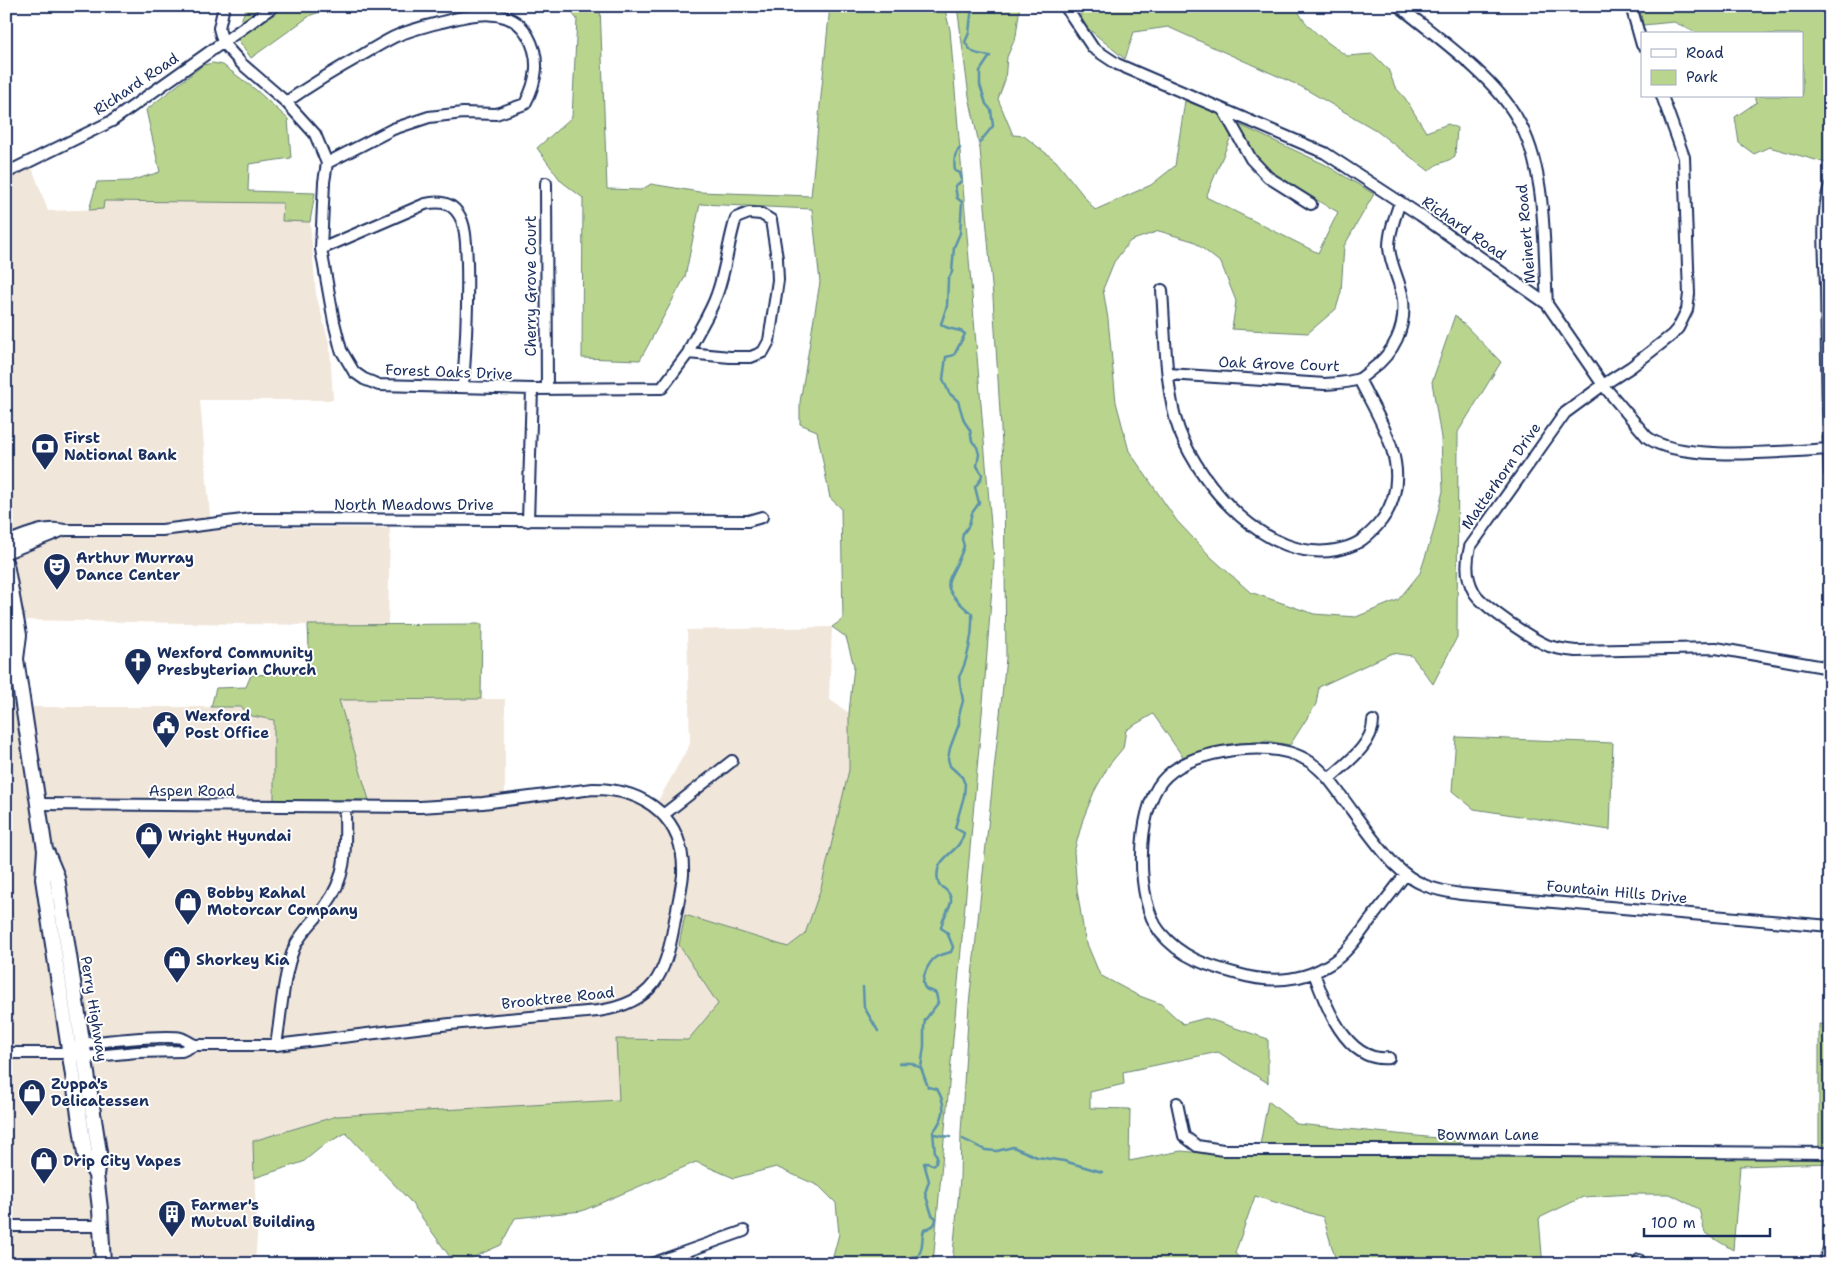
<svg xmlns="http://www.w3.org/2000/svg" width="1836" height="1270" viewBox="0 0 1836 1270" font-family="'Shantell Sans',sans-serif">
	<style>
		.built { fill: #f1e6da }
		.green { fill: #b9d58d; stroke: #6a8276 }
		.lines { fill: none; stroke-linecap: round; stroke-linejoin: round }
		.stream { stroke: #5a91ad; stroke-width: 2.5 }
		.minor-casing { stroke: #1b2f5e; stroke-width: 14 }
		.highway-casing { stroke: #1b2f5e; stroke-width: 18 }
		.minor { stroke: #fff; stroke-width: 10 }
		.highway { stroke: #fff; stroke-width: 14 }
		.labels { text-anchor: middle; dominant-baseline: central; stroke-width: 4; stroke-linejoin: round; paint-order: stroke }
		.street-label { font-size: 15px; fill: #1b2f5e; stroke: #fff }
		.poi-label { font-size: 15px; font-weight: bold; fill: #1b2f5e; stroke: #fff; text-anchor: start }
	</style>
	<rect width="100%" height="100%" fill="#fff"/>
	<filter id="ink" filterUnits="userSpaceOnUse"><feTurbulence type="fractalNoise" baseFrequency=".02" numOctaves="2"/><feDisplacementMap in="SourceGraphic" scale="10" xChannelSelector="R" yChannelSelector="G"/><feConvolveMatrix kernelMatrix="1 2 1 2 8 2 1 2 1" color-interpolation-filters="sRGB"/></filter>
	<g filter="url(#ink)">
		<path class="built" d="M30 162 48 211 103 209 104 201 283 203 282 221 310 222 316 294 330 347 333 400H200L211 527 390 528 388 624 308 625 17 620 24 707H241L252 716 274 720V800H368L339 700 505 699V793L610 784 658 801 690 744 687 630 832 627 829 699 849 713V770L821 888 805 934 788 947 685 915 679 945 718 1004 688 1040H616L619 1100 337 1116 253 1141 257 1237 255 1262 211 1260 208 1264H6V173Z"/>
		<path class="green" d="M247 6H337L311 15 251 58 235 35Z
			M566 6H600L607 189 641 190 651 184 699 192 811 196 830 6H944L950 30 994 561 984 691 933 1264H831L839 1234 836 1203 819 1186 776 1167 734 1178 696 1162 582 1211 515 1218 501 1245 458 1264H455L410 1201 346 1133 325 1144 303 1162 254 1178 253 1141 337 1116 619 1100 616 1039 688 1040 718 1004 679 945 685 915 788 947 805 934 821 888 849 770V713L854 666 846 637 832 627 843 619 841 508 830 498 817 431 800 424V402L820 282 812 209 700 204 685 277 640 360 582 358 583 198 561 181 537 148 572 117 577 19Z
			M957 6H1020L1016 36 1007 57 1005 80 998 99 1013 135 1024 136 1056 161 1095 210 1151 185 1175 166 1185 101 1219 113 1232 134 1206 197 1318 253 1338 212 1271 175 1257 157 1238 127 1240 125 1324 164 1374 194 1344 246 1341 292 1336 309 1308 333 1232 329 1236 301 1221 263 1193 241 1159 231 1130 241 1114 262 1103 289 1108 319 1116 402 1129 451 1177 521 1212 558 1250 592 1314 614 1356 617 1398 600 1420 573 1433 533 1443 491 1441 438 1432 382 1455 315 1501 362 1458 432 1457 637 1433 684 1412 656 1392 653 1319 687 1316 704 1290 745 1267 741 1229 744 1183 757 1153 714 1126 730 1123 748 1109 765 1094 792 1083 819 1074 852 1077 890 1085 939 1100 975 1137 995 1161 1004 1183 1024 1206 1018 1268 1039V1083L1218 1052 1123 1072 1124 1084 1090 1092V1108L1130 1109 1129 1161 1181 1151 1236 1156 1260 1145 1268 1101 1297 1124 1457 1140 1464 1146 1819 1155V1024L1830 1025V1163L1740 1166 1733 1250 1705 1233 1699 1209 1670 1194H1631L1583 1197 1539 1218 1542 1255 1544 1264H1337L1323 1217 1255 1196 1235 1253 1244 1264H952L960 1179 961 1132 969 1004 1006 658 1004 478 993 297 980 149 969 96Z
			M1077 6H1296C1303 27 1330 44 1347 56L1373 54 1388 69 1395 87 1405 98 1426 132 1448 124 1457 128 1455 156C1445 164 1438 161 1429 171L1374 129 1300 86 1168 27 1134 32 1125 59 1085 26Z
			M1639 6H1830V164L1769 147 1754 154 1739 143 1735 117 1757 102 1754 96H1802V34H1700L1674 22 1643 25Z
			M213 63 223 65 256 90 288 119 291 158 249 164 248 191 315 193 310 222 282 221 283 203 104 201 103 209 89 210 97 182 130 181 160 172 146 110 203 65Z
			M482 624 481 699 339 700 369 800H274V720L252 716 241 707H211L216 688 246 687 251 675 310 673 308 625Z
			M1456 737 1613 743 1610 830 1474 809 1452 791Z"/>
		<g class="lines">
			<path class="stream" d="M972 6 969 33 965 42C973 56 977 53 990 56L980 71V85L986 104 991 110 993 126 979 143
				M863 987 864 1007 878 1031
				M899 1063H911L921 1068
				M934 1134 950 1137
				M963 1139 985 1150 997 1151 1013 1147 1037 1157 1064 1161 1102 1172
				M913 1264 911 1257 918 1256C924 1248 921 1239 924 1230 931 1227 936 1226 936 1218L932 1215 925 1193 929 1181 924 1163H927L933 1165 936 1163 937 1156 935 1153 933 1132C945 1117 947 1106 937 1089L928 1087 921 1068 924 1046V1028L925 1020 938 1003 936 993C933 991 928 991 926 989 918 981 929 962 936 957 941 954 946 954 951 952L953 947 947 932 941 928C943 910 964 900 939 885 930 856 960 855 964 833L955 828 964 796 965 784 962 777 950 766 948 759 950 748 959 724V715L963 701 959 677C968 660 973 634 972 614 933 581 951 585 964 546L962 539 963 534 969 525 972 513 979 503 975 487 981 479 982 474 977 466 979 454 977 447 972 441 970 430 964 421 958 401 949 393 943 379 946 357 954 355 965 334C958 327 950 332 941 324L947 306 948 280 952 272 954 247 960 233 962 202 957 198 955 186 962 181 960 173 955 171C954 164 954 153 960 148"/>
			<defs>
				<path id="minor" d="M224 6 219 28 223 43 242 64 286 102 315 134 327 163 324 182 321 249 334 322 341 350 354 372 364 379 379 385 532 389 662 388 688 353
					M1065 6 1093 48 1117 64 1325 153 1420 215 1547 304 1603 385 1647 437C1679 463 1786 451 1829 449
					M1399 6C1437 37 1493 76 1517 118 1548 170 1543 245 1547 304
					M1631 6 1642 45
					M1662 96 1684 157 1689 294 1687 310 1678 328 1672 335 1631 367 1603 385 1565 413 1470 547C1466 562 1466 578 1474 592 1482 606 1533 640 1549 646 1558 649 1567 650 1576 651L1716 648 1830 668
					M286 102C312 84 337 69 364 54 374 48 384 42 394 37 409 30 426 26 442 22 469 15 511 4 528 36 541 59 537 81 525 104L496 114 463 113 429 117 393 129 327 163
					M1224 111 1251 159 1268 177 1311 204
					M6 173 112 121 274 6
					M546 183 547 389
					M1830 186C1821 210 1825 259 1826 285 1827 348 1827 411 1830 473
					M749 213 761 214 771 220 777 258 778 280 769 341 763 352 751 357H730L688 353C696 333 710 315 717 294 726 269 728 243 736 218Z
					M321 249 425 204C442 200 455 203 462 221 467 234 466 249 467 263 468 304 466 345 463 386
					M1162 290C1165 331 1165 392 1179 430 1201 487 1268 563 1336 550 1356 546 1364 540 1377 526 1393 508 1399 486 1395 462 1391 436 1371 403 1359 379
					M1168 374 1325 384C1336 383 1348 383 1359 379 1363 377 1367 373 1371 370 1394 353 1406 328 1403 300 1401 282 1390 265 1389 247 1389 232 1395 217 1400 202
					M528 521 532 389
					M6 542C26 535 44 525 65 530H162L251 519 748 521 762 517
					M6 553 64 530
					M1329 779C1345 764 1373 745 1373 721
					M663 815 732 761
					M1405 875C1393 891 1380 907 1368 923 1357 938 1346 954 1330 964 1302 982 1269 983 1238 974 1208 966 1181 958 1160 932 1135 901 1136 812 1162 781 1177 763 1200 756 1222 752 1251 747 1285 745 1310 762 1325 772 1335 787 1345 801 1361 823 1376 845 1394 864 1415 885 1433 890 1461 894L1830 926
					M1314 973C1325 1004 1346 1063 1389 1058
					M276 1045C281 1015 283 976 294 948 301 931 316 920 326 905 349 874 345 844 345 807
					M79 1046C87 1041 168 1035 181 1038 185 1039 190 1043 195 1045
					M6 1053H70L85 1057 137 1052 182 1051 195 1045H276L450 1024 598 1011C654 1003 665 975 674 925 677 908 681 892 683 875 685 819 647 789 593 789L483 803 420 807 38 804
					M1177 1103 1184 1136 1197 1146 1223 1150H1418L1830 1153
					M6 1226H101
					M651 1264 744 1231
					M1639 1264V1260
					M1824 1264 1830 1246"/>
				<path id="highway" d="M6 564 19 635 16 659 45 850 43 879 85 1154 96 1175
					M6 638 16 658
					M47 853 57 877 99 1152 96 1175 100 1209 103 1264"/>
			</defs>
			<use href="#minor" class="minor-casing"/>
			<use href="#highway" class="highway-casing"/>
			<use href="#minor" class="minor"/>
			<use href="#highway" class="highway"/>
		</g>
	</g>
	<defs>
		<symbol id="bank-pin" viewBox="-11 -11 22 30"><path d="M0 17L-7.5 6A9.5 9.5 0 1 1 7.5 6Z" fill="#1b2f5e" stroke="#fff"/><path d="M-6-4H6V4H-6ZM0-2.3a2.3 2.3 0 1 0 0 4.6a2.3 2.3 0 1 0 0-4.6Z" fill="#fff"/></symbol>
		<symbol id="theatre-pin" viewBox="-11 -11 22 30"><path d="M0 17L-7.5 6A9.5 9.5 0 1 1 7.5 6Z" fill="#1b2f5e" stroke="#fff"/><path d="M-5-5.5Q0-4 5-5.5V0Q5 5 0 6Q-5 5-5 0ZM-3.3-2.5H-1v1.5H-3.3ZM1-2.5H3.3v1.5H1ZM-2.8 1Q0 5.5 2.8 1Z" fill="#fff"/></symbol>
		<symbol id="church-pin" viewBox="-11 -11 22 30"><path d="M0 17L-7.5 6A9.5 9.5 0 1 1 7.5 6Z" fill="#1b2f5e" stroke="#fff"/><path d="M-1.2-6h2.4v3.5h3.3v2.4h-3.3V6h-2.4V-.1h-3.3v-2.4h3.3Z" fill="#fff"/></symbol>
		<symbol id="civic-pin" viewBox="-11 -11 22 30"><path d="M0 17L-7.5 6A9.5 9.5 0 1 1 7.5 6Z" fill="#1b2f5e" stroke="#fff"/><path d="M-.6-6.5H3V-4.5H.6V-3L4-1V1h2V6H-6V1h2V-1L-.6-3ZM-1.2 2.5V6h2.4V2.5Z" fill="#fff"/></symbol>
		<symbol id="shop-pin" viewBox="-11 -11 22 30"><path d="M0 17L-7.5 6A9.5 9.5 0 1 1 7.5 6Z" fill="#1b2f5e" stroke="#fff"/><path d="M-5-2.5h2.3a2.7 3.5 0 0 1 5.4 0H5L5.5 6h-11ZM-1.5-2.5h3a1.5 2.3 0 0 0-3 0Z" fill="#fff"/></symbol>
		<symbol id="building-pin" viewBox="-11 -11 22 30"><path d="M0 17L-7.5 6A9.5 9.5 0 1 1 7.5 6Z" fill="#1b2f5e" stroke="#fff"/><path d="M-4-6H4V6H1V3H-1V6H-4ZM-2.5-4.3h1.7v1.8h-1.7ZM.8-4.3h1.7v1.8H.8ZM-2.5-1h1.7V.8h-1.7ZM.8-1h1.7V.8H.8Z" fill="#fff"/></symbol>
	</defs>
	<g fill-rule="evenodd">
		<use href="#bank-pin" x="29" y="431" width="32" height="43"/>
		<use href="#theatre-pin" x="41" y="551" width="32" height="43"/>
		<use href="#church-pin" x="122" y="646" width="32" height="43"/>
		<use href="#civic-pin" x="150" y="709" width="32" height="43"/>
		<use href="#shop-pin" x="133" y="820" width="32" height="43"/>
		<use href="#shop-pin" x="172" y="886" width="32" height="43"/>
		<use href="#shop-pin" x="161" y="944" width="32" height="43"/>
		<use href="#shop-pin" x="16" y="1077" width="32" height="43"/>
		<use href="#shop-pin" x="28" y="1145" width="32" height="43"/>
		<use href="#building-pin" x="156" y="1198" width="32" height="43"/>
	</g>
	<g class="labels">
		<g class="street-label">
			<text transform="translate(136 84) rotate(-34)">Richard Road</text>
			<text transform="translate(1464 228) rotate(35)">Richard Road</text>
			<text transform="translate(1526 234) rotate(-95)">Meinert Road</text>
			<text transform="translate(531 286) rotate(-90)">Cherry Grove Court</text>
			<text transform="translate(1279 364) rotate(2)">Oak Grove Court</text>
			<text transform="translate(449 372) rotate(2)">Forest Oaks Drive</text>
			<text transform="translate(1501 476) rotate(-55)">Matterhorn Drive</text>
			<text x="414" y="505">North Meadows Drive</text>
			<text x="192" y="791">Aspen Road</text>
			<text transform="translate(1617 892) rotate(5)">Fountain Hills Drive</text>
			<text transform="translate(558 998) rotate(-6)">Brooktree Road</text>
			<text transform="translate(94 1009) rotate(81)">Perry Highway</text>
			<text x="1488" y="1135">Bowman Lane</text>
		</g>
		<g class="poi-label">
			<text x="64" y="438">First<tspan x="64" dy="17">National Bank</tspan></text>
			<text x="76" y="558">Arthur Murray<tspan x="76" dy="17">Dance Center</tspan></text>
			<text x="157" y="653">Wexford Community<tspan x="157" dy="17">Presbyterian Church</tspan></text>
			<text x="185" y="716">Wexford<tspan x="185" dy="17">Post Office</tspan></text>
			<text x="168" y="836">Wright Hyundai</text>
			<text x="207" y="893">Bobby Rahal<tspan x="207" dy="17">Motorcar Company</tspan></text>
			<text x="196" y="960">Shorkey Kia</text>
			<text x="51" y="1084">Zuppa's<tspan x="51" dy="17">Delicatessen</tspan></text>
			<text x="63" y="1161">Drip City Vapes</text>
			<text x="191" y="1205">Farmer's<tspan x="191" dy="17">Mutual Building</tspan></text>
		</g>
	</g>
	<rect width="1836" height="1270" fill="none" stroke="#fff" stroke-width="25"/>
	<rect x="12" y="12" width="1811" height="1245" fill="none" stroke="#1b2f5e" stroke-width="2" filter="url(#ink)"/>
	<rect x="1641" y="32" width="162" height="65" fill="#ffffff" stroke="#a4acbf"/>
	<rect x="1651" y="49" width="25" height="8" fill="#ffffff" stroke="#a4acbf"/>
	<text x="1686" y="58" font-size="15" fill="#1b2f5e">Road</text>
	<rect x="1651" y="70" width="25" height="15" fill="#b9d58d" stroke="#a4acbf"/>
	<text x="1686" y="82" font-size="15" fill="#1b2f5e">Park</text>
	<path d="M1644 1228v8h126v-8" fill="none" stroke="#1b2f5e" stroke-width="2.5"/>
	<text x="1651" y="1228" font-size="15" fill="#1b2f5e" stroke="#ffffff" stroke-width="4" paint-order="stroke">100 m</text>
</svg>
